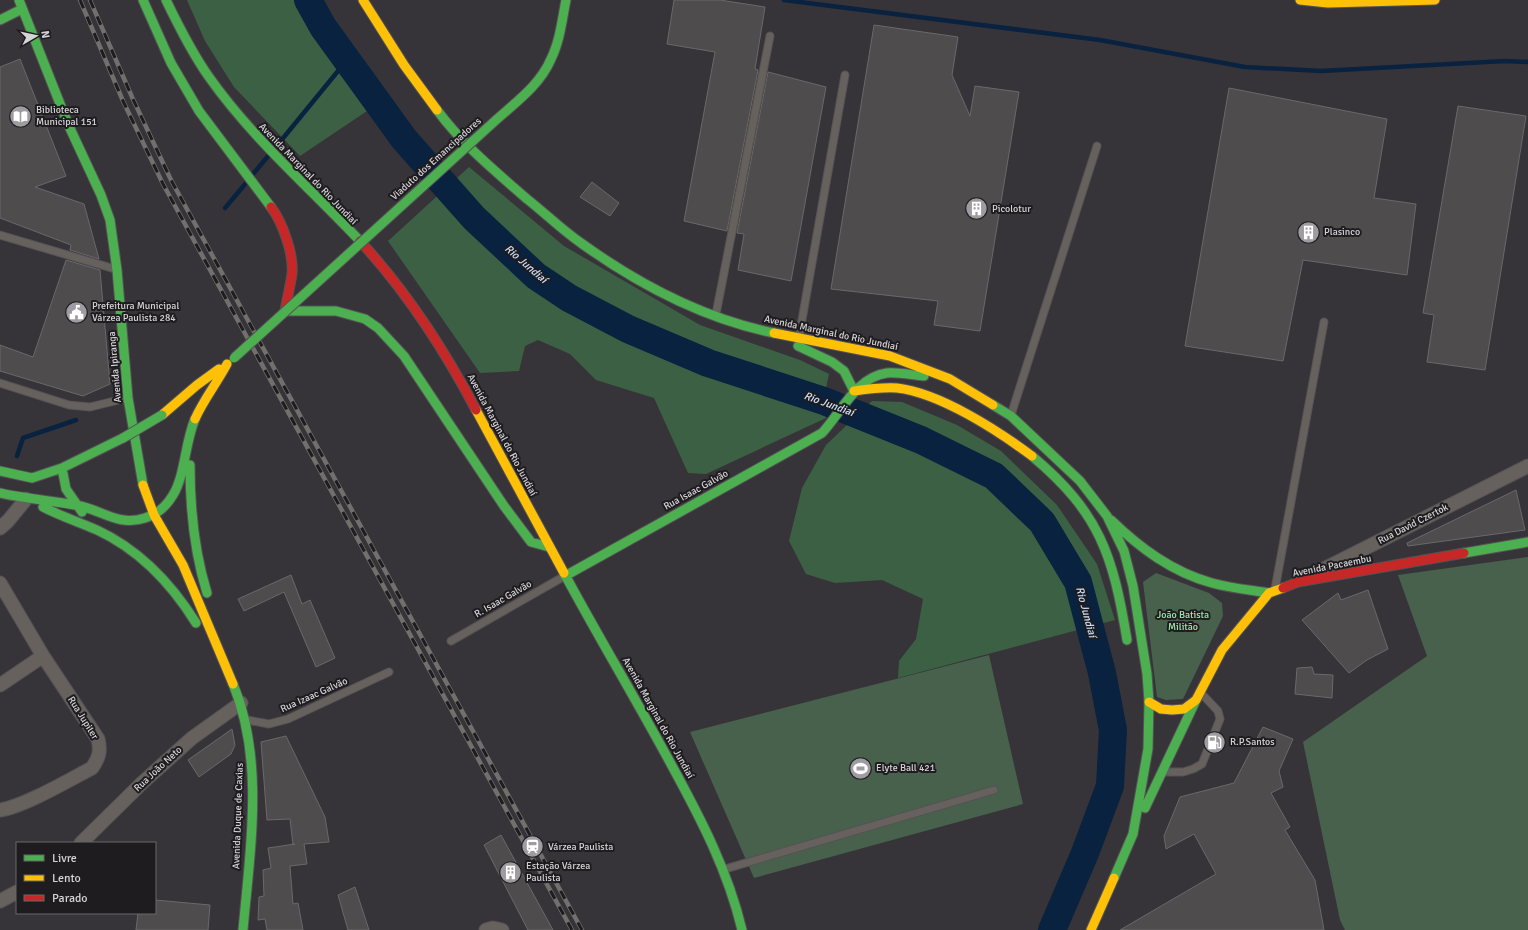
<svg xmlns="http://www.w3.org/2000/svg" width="1528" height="930" viewBox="0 0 1528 930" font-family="Signika,sans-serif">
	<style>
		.green { fill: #47614d }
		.forest { fill: #3c6044 }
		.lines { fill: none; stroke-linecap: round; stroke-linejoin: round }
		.stream { stroke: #082240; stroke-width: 4.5 }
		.river { stroke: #082240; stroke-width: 28 }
		.building { fill: #4f4c4e; stroke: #6b6869 }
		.lane-casing { stroke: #545255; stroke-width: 9 }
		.street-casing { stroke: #545255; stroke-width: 15 }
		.fast-casing { stroke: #545255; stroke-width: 11 }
		.slow-casing { stroke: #545255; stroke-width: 11 }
		.jam-casing { stroke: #545255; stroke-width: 11 }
		.lane { stroke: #66615d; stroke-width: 7 }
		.street { stroke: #66615d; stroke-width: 13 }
		.fast { stroke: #4caf50; stroke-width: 9 }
		.slow { stroke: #ffc107; stroke-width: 9 }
		.jam { stroke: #c62828; stroke-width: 9 }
		.rail-casing { stroke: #726f6d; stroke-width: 4.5 }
		.rail { stroke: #1e1c1f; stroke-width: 3; stroke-dasharray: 9; stroke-linecap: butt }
		.fast-bridge-casing { stroke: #545255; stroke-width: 11; stroke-linecap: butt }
		.fast-bridge { stroke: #4caf50; stroke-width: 9 }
		.labels { text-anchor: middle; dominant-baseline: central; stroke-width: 4; stroke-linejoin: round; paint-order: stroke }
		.poi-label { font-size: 10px; fill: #d7d4d9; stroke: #1e1c1f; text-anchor: start }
		.street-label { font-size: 10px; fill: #d7d4d9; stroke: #1e1c1f }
		.park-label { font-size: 10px; fill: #a3e7b0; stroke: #1e1c1f }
		.water-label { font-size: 11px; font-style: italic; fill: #cde1fa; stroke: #1e1c1f }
	</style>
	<rect width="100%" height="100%" fill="#373439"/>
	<path class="green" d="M1528 557V930H1345L1340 920 1303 742 1427 656 1398 575Z
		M1156 573 1209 593 1222 603 1223 616 1183 699 1166 700 1157 697 1143 582Z
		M989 655 1023 804 754 878 690 732Z"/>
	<path class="forest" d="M187 0H302L316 26 373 107 300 156 234 87 205 41Z
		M469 167 564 246 700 325 800 360 829 374 826 388V418L706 474 688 473 654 398 596 380 570 354 538 340 525 346 519 371 480 373 388 241Z
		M872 401 902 402 957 425 1001 451 1057 505 1097 564 1115 620 898 678 899 661 916 639 923 599 882 580 835 583 806 574 789 541 802 488 826 445Z"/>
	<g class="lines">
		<path class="stream" d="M784 0 1100 40 1245 67 1321 71 1505 61 1528 62
			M275 148 347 60
			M253 174 269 155
			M225 208 246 183
			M17 456 23 438 76 420"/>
		<path class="river" d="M308 0 323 27 404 139 474 218 536 276 569 298 628 329 708 363 824 401 921 440 994 476 1042 522 1078 582 1102 673 1113 730 1110 786 1085 853 1052 930"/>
	</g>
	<path class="building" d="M674 0H720L765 7 755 69 758 70 727 231 684 221 715 52 667 44Z
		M874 25 958 37 952 75 970 116 975 86 1019 92 980 331 934 325 938 301 831 289Z
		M20 59 66 176 35 187 84 204 99 259 70 250 71 245 0 218V67Z
		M768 72 826 87 791 281 738 270 744 234 737 233Z
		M1229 88 1387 119 1374 198 1416 204 1407 275 1303 260 1283 361 1185 346Z
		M1458 106 1526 116 1485 370 1427 362 1434 315 1423 313Z
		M592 182 619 203 610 216 580 197Z
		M66 260 100 270 110 384 83 396 0 371V345L33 357Z
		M1516 490 1525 530 1408 546 1407 543Z
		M291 575 302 604 310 600 335 658 316 667 284 592 244 611 238 599Z
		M1368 590 1388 649 1367 660 1349 673 1302 620 1338 593 1341 600Z
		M1312 667 1314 674 1333 675 1332 698 1295 694 1297 668Z
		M1263 727 1293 739 1279 771 1283 787 1271 793 1290 827 1285 830 1315 880 1324 930H1120L1216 874 1194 834 1166 849 1164 836 1180 797 1234 783Z
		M232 729 235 745 231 754 199 777 188 760Z
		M286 736 325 817 329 842 304 844 307 864 290 866 293 904 298 903 303 930H267L265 919 258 920 259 897 264 896 263 870 271 868 268 848 295 844 293 845 290 819 267 820 261 742Z
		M501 835 553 930H528L484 845Z
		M355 887 369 930H348L338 895Z
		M155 900 210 905 208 930H136L138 913H155Z"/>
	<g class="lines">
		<defs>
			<path id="lane" d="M0 235 115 269
				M716 314 770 36
				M799 337 845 75
				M0 383 69 405 90 407 127 398
				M1011 415 1097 146
				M1275 589 1324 322
				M451 641 563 577
				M247 720 269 724 288 719 389 672
				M1165 772H1183L1193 769 1202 764 1220 719 1218 711 1200 692
				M725 869 994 790"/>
			<path id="street" d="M0 528 8 521 26 499
				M1312 575 1528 466
				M0 583 43 656 98 739C101 751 99 758 92 768 69 780 23 807 0 810
				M0 685 43 656
				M81 843 142 783 192 738 241 703
				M0 901 17 892
				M486 930 493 928 502 930"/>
			<path id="fast" d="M19 0 68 124 101 195 110 220 117 270 128 398 143 485
				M143 0 171 63 199 111 271 207
				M166 0C179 27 192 53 209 77 252 138 309 187 360 241
				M0 20 22 9
				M437 110C462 144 495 171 527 199 545 213 562 230 581 243 638 284 705 319 774 333
				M496 120C516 102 540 85 551 59 560 41 562 20 566 0
				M285 311H336L365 319 378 328 404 356 504 506 531 542 549 547
				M798 346 832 362 844 371 854 391
				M993 405 1011 416 1080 481 1107 516 1124 551 1133 586 1147 674 1149 702 1148 749 1133 834 1114 878
				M1032 456C1100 513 1113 555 1127 640
				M190 465C190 509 194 551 207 593
				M62 468 66 489 82 512
				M0 471 32 478 62 468 123 438
				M0 493C25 499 50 500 75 505 102 509 117 527 145 518 158 514 166 507 173 495 185 476 185 442 195 419
				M43 507C60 516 79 522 97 530 140 550 171 583 196 623
				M1111 520C1140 548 1172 572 1212 583 1230 588 1250 590 1269 593
				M1464 553 1528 542
				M564 573C599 638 637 701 672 766 701 819 728 871 742 930
				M565 576 822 433C841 413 856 377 887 373 898 372 912 375 924 376
				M233 684C265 761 250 850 243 930
				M1145 808 1196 700"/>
			<path id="slow" d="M363 0 404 65 437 110
				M1300 0 1328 3 1435 0
				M774 333 890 356 950 379 993 405
				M854 391C868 389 882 387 897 388 940 393 997 430 1032 456
				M476 410 564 573
				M162 415 197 385 219 369
				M195 419C204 399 217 383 227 364
				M143 485 154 515 183 565 233 684
				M1149 702 1161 709 1172 710 1184 709 1196 700 1222 650 1269 593 1283 588
				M1091 930 1114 878"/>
			<path id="jam" d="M271 207C283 223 294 255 292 274 290 287 287 299 285 311
				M360 241C407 292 444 349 476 410
				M1283 588 1298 582 1464 553"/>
		</defs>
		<use href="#lane" class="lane-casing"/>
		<use href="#street" class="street-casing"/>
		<use href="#fast" class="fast-casing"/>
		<use href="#slow" class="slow-casing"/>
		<use href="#jam" class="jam-casing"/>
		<use href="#lane" class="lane"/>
		<use href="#street" class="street"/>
		<use href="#fast" class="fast"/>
		<use href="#slow" class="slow"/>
		<use href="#jam" class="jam"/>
		<defs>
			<path id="rail" d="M80 0 123 101 163 184 572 930
				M90 0 132 97 171 180 582 930"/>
		</defs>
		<use href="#rail" class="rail-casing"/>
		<use href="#rail" class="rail"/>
		<defs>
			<path id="fast-bridge" d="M234 358 496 120
				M123 438 162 415"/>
		</defs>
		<use href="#fast-bridge" class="fast-bridge-casing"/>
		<use href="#fast-bridge" class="fast-bridge"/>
	</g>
	<defs>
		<symbol id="library-disc" viewBox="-11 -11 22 22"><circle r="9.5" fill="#9f9ca1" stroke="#1e1c1f"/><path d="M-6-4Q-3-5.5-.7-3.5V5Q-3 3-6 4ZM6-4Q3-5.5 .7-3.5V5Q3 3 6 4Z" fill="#fff"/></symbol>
		<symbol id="building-disc" viewBox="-11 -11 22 22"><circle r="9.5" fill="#9f9ca1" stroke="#1e1c1f"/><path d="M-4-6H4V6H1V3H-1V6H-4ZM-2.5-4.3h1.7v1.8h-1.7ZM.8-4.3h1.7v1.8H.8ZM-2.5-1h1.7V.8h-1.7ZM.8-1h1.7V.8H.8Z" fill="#fff"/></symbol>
		<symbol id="civic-disc" viewBox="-11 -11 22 22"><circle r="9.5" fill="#9f9ca1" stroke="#1e1c1f"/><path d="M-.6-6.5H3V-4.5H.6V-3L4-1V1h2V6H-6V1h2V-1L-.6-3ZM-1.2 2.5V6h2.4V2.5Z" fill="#fff"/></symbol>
		<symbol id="fuel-disc" viewBox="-11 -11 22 22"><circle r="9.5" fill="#9f9ca1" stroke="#1e1c1f"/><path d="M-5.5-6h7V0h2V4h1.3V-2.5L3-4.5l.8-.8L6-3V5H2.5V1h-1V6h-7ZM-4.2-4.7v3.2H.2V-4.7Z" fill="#fff"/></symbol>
		<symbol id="stadium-disc" viewBox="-11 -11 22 22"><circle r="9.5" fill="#9f9ca1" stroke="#1e1c1f"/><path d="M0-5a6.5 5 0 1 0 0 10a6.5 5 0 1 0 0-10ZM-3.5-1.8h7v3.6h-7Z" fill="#fff"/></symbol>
		<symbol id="station-disc" viewBox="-11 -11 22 22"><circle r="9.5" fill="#9f9ca1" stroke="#1e1c1f"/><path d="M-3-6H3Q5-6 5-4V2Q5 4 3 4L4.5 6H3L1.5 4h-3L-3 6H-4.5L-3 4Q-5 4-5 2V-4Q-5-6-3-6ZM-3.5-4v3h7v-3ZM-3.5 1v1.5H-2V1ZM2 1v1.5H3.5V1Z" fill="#fff"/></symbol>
	</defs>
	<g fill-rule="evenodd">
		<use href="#library-disc" x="8" y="104" width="25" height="25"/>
		<use href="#building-disc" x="964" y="196" width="25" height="25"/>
		<use href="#building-disc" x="1296" y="220" width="25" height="25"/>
		<use href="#civic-disc" x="64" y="300" width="25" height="25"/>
		<use href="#fuel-disc" x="1202" y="730" width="25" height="25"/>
		<use href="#stadium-disc" x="848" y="756" width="25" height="25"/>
		<use href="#station-disc" x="520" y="834" width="25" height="25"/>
		<use href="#building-disc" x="498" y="860" width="25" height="25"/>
	</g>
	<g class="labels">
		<g class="poi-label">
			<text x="36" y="110">Biblioteca<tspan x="36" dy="12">Municipal 151</tspan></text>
			<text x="992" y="209">Picolotur</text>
			<text x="1324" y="232">Plasinco</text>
			<text x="92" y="306">Prefeitura Municipal<tspan x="92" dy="12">Várzea Paulista 284</tspan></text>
			<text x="1230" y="742">R.P.Santos</text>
			<text x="876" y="768">Elyte Ball 421</text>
			<text x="548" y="847">Várzea Paulista</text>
			<text x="526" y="866">Estação Várzea<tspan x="526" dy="12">Paulista</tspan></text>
		</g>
		<g class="street-label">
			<text transform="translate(436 159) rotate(-42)">Viaduto dos Emancipadores</text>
			<text transform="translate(308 174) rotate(46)">Avenida Marginal do Rio Jundiaí</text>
			<text transform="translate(831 333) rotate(12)">Avenida Marginal do Rio Jundiaí</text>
			<text transform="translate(115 367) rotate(-95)">Avenida Ipiranga</text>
			<text transform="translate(502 435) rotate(62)">Avenida Marginal do Rio Jundiaí</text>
			<text transform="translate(696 490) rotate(-29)">Rua Isaac Galvão</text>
			<text transform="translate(1413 524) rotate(-27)">Rua David Czertok</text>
			<text transform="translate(1332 566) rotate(-11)">Avenida Pacaembu</text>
			<text transform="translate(503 599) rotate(-30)">R. Isaac Galvão</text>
			<text transform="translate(314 695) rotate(-24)">Rua Izaac Galvão</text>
			<text transform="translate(83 718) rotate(58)">Rua Jupiter</text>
			<text transform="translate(658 718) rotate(61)">Avenida Marginal do Rio Jundiaí</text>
			<text transform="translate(158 769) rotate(-43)">Rua João Neto</text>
			<text transform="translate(238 816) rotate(-88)">Avenida Duque de Caxias</text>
		</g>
		<g class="park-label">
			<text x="1183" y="615">João Batista<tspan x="1183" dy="12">Militão</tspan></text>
		</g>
		<g class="water-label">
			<text transform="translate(526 264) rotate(41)">Rio Jundiaí</text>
			<text transform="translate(829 404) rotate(20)">Rio Jundiaí</text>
			<text transform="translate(1086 612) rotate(75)">Rio Jundiaí</text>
		</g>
	</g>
	<rect x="16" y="842" width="140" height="72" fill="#1e1c1f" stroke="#686669"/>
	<rect x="24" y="855" width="20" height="6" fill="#4caf50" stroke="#686669"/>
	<text x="52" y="862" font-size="12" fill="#d7d4d9">Livre</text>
	<rect x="24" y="875" width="20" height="6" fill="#ffc107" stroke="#686669"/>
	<text x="52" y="882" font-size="12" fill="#d7d4d9">Lento</text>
	<rect x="24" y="895" width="20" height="6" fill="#c62828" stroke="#686669"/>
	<text x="52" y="902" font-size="12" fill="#d7d4d9">Parado</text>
	<g transform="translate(36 36) rotate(81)" stroke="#1e1c1f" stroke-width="3" paint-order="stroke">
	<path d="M0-3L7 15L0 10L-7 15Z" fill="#d7d4d9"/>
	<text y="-6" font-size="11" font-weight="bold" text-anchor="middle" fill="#d7d4d9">N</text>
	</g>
</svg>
